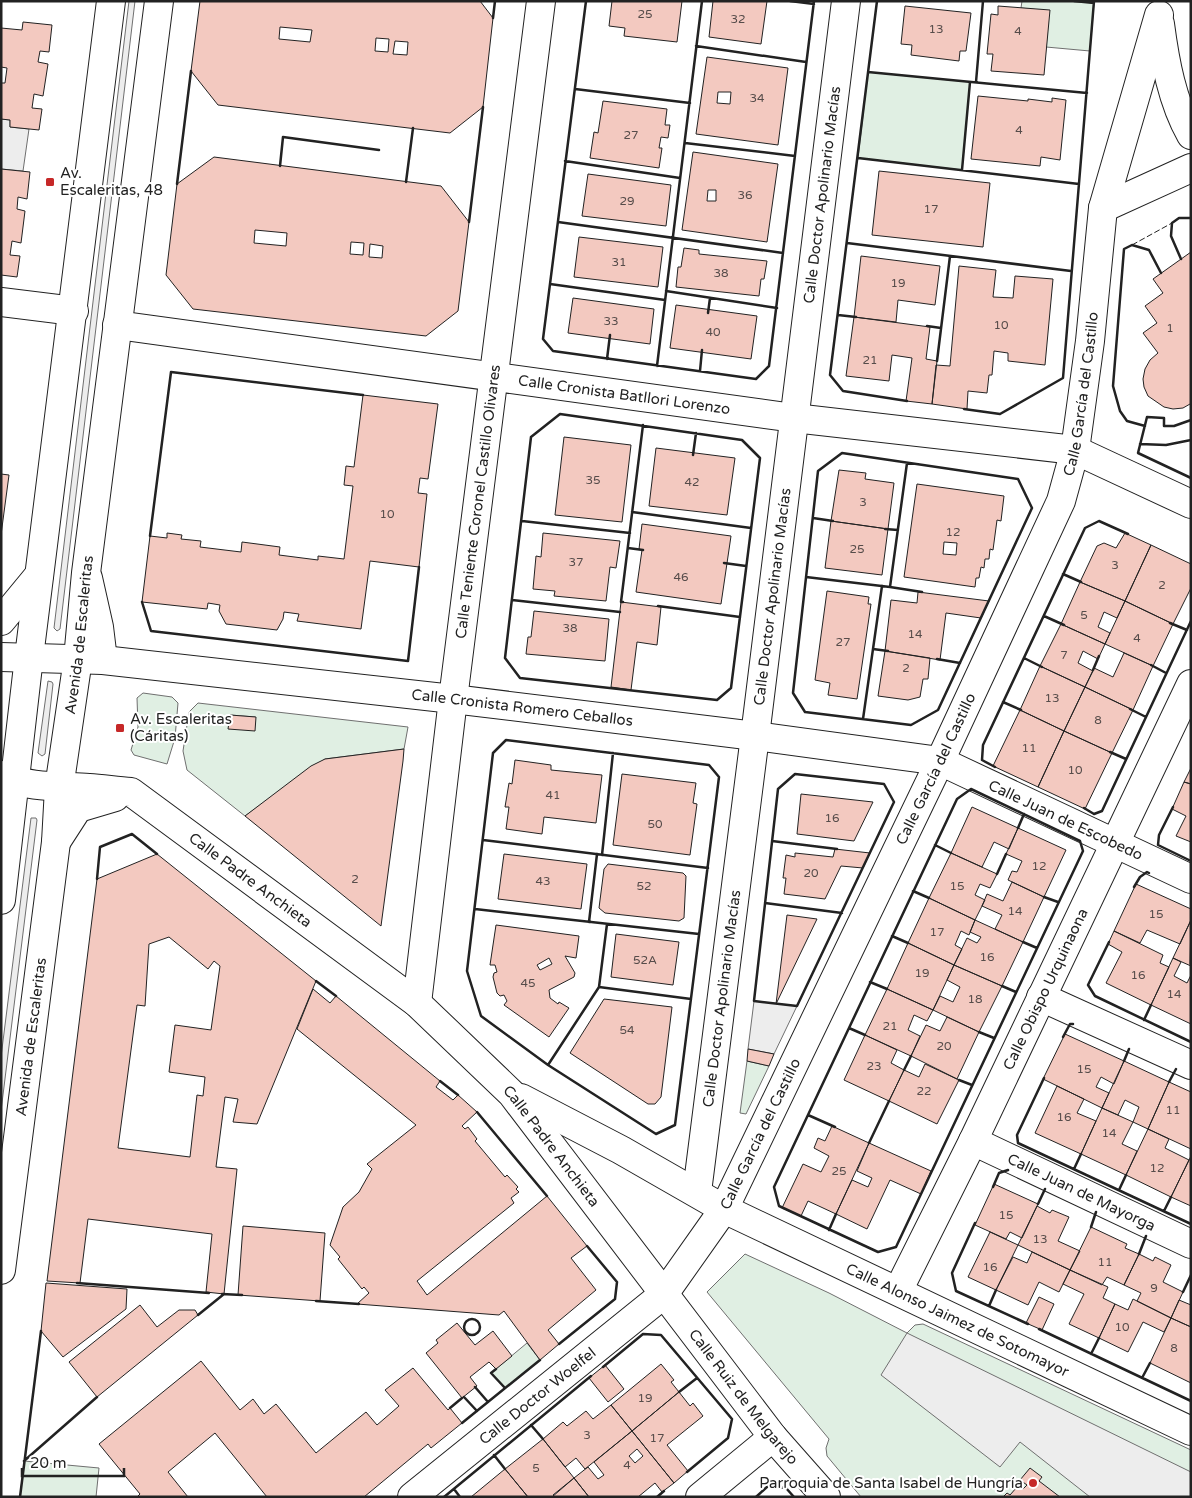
<svg xmlns="http://www.w3.org/2000/svg" width="1192" height="1498" viewBox="0 0 1192 1498" font-family="'Varela Round',sans-serif">
	<style>
		.green { fill: #e0efe3; stroke: #6f6f6f; fill-rule: evenodd }
		.parking { fill: #ededed; stroke: #6f6f6f }
		.building { fill: #f3c9c0; stroke: #222; fill-rule: evenodd }
		.lines { fill: none; stroke-linecap: round; stroke-linejoin: round }
		.street-casing { stroke: #222; stroke-width: 30 }
		.secondary-casing { stroke: #222; stroke-width: 30 }
		.street { stroke: #fff; stroke-width: 28 }
		.secondary { stroke: #fff; stroke-width: 28 }
		.fence { stroke: #222; stroke-width: 1; stroke-dasharray: 6 2.5; stroke-linecap: butt }
		.wall { stroke: #222; stroke-width: 2.5 }
		.poi-dot { fill: #c62828; stroke: #fff; stroke-width: 2 }
		.labels { text-anchor: middle; dominant-baseline: central; stroke-width: 4; stroke-linejoin: round; paint-order: stroke }
		.number-label { font-size: 12px; fill: #564c4a }
		.poi-label { font-size: 15px; fill: #222; stroke: #fff; text-anchor: start }
		.street-label { font-size: 15px; fill: #222; stroke: #fff }
	</style>
	<rect width="100%" height="100%" fill="#fff"/>
	<path class="green" d="M1022 1H1074L1094 3 1090 51 1046 47 1049 11 1021 8Z
		M868 72 970 82 962 170 858 158Z
		M143 693 172 697 178 703 175 738 167 764 134 755 131 750 138 727 137 698Z
		M198 703 408 727 404 749 325 759 245 816 187 770 183 751 189 712ZM230 715 255 717 229 729Z
		M747 1061 769 1066 746 1114 740 1113Z
		M745 1254 829 1293 907 1333 915 1325 923 1324 1191 1450V1497H861L827 1456 826 1448 829 1439 707 1292Z
		M527 1343 540 1360 505 1388 491 1373Z
		M24 1461 99 1468 96 1497H20Z"/>
	<path class="parking" d="M129 1H135L60 629 57 631 54 628Z
		M1 119 10 120V127L29 129 23 171 1 169Z
		M48 681 52 682 53 684 45 754 42 756 38 753Z
		M31 818H36L37 820 1 1111V1057Z
		M754 1001 797 1006 774 1054 748 1049Z
		M907 1333 1191 1472V1497H1090L1020 1442 1000 1467 881 1375Z"/>
	<path class="building" d="M200 1H480L493 18 483 107 450 133 218 105 191 71ZM280 27 312 30 310 42 279 39ZM376 38 389 39 388 52 375 51ZM395 41 408 42 407 55 393 54Z
		M612 1H682L677 42 624 36 625 28 609 26Z
		M713 1H767L761 44 709 37Z
		M905 6 971 13 966 51H960L959 61 911 55 912 45 901 44Z
		M998 6 1050 10 1044 75 991 71 993 54H987L991 14 998 15Z
		M23 22 52 25 49 52 40 51 38 62 48 64 43 96 34 94 32 108 42 109 39 130 10 127V120L1 119V83H5L7 68 1 67V28L22 30Z
		M707 57 788 68 778 145 696 134ZM718 92H731L730 104 717 103Z
		M978 96 1028 101V99L1052 102V98L1066 100 1060 160 1041 157 1040 166 971 159Z
		M603 101 667 109 665 125H670L668 138 661 137 659 148H662L659 168 590 158 594 132 598 133Z
		M693 152 778 164 767 242 682 230ZM708 190H716V201H707Z
		M214 157 441 186 469 222 458 311 426 336 193 309 166 275 177 184ZM255 230 287 233 286 246 254 243ZM351 242 364 243 363 255 350 254ZM370 244 383 246 382 258 369 257Z
		M1 169 30 172 27 199 18 197 17 209 25 211 21 243 12 241 10 255 20 256 17 277 1 275Z
		M879 171 990 183 983 247 872 235Z
		M588 174 671 185 666 226 582 216Z
		M579 237 663 247 658 287 574 277Z
		M684 248 699 250V254L767 261 764 279H761L759 296 676 287 678 267H681Z
		M1191 252V405L1190 404 1183 408 1173 409 1164 407 1148 396 1144 387 1143 379 1145 369 1150 360 1158 353 1143 333 1157 323 1145 306 1163 293 1153 279Z
		M861 256 940 266 935 305 898 300 896 322 854 317Z
		M959 266 996 270 993 297 1013 298 1015 276 1053 279 1045 365 1008 361V353L994 351 992 375H989L987 393 968 391 967 409 932 404 936 365 950 366Z
		M573 298 654 309 650 344 568 333Z
		M676 305 757 316 751 359 670 348Z
		M854 317 930 327 926 359 937 361 932 404 906 401 912 358 892 355 889 381 846 376Z
		M363 395 438 404 428 479 420 478 418 493 427 494 419 567 370 561 361 629 297 621 299 614 284 612 283 619 277 630 226 624 219 611 220 605 208 603 207 609 142 602 150 536 167 538V533L182 535 181 539 201 541 200 547 241 552 242 542 280 547 279 555 318 560V556L344 559 353 486 344 485 346 466 354 467Z
		M564 437 631 445 622 522 555 515Z
		M656 448 735 458 727 515 649 506Z
		M839 470 866 473 865 479 894 483 888 529 831 521Z
		M1 474 9 475 1 535Z
		M917 484 1004 496 1001 521 997 520 993 550 990 549 989 559H985L984 568 981 567 979 578H976L975 587 904 577ZM944 542 957 543 956 555 943 554Z
		M831 521 888 529 882 575 825 568Z
		M642 524 731 536 721 604 636 592 642 550 639 549Z
		M543 533 620 541 616 568 610 567 606 601 554 596 555 591 533 589 536 556 541 557Z
		M1125 533 1151 545 1125 601 1080 582 1097 546 1104 543 1116 548Z
		M1151 545 1191 564V588L1173 624 1125 601Z
		M1080 582 1125 601 1117 618 1104 612 1098 627 1110 633 1105 644 1061 624Z
		M827 591 869 597 868 604H871L857 699 828 695 830 683 815 680Z
		M918 592 989 601 981 618 946 613 940 660 885 651 891 600 917 603Z
		M1125 601 1173 624 1153 666 1105 644Z
		M621 602 661 607 657 645 637 642 631 690 611 687Z
		M534 611 609 619 605 661 526 654 528 637H531Z
		M1061 624 1105 644 1098 659 1083 651 1078 663 1093 671 1085 687 1040 666Z
		M885 651 930 658 928 679H923L920 697 908 700 878 696Z
		M1124 653 1153 666 1133 710 1085 687 1094 668 1113 677Z
		M1040 666 1085 687 1064 731 1020 710Z
		M1085 687 1133 710 1112 753 1064 731Z
		M1020 710 1064 731 1038 787 993 766Z
		M230 715 256 717 255 731 228 729Z
		M1064 731 1112 753 1085 809 1038 787Z
		M404 749 403 761 381 926 245 816 311 766 325 759Z
		M515 760 551 765V770L602 775 596 823 544 817 542 834 506 829 509 807H505L509 783 512 784Z
		M1191 768V784L1184 782Z
		M622 774 696 783 693 803 697 804 690 855 613 845Z
		M1184 782 1191 784V842L1176 836 1186 816 1172 809Z
		M801 794 873 802 854 841 797 834Z
		M972 807 1018 828 1009 849 994 842 982 867 951 853Z
		M1018 828 1066 850 1044 897 1008 880 1012 871 1017 872 1022 861 1006 854Z
		M835 849 870 853 863 868 841 866 825 899 784 894 786 878H783L786 855 795 857V853L833 857Z
		M951 853 997 874 990 888 980 884 975 895 985 900 975 920 929 898Z
		M157 854 316 981 257 1124 233 1122 238 1099 225 1097 216 1167 237 1169 224 1294 206 1292 212 1234 88 1219 80 1283 47 1281 97 879ZM169 937 208 969 214 961 220 966 211 1030 175 1025 169 1072 205 1077 203 1096 197 1095 190 1157 118 1148 137 1005 145 1006 149 944Z
		M504 854 587 864 581 909 498 899Z
		M608 864 683 873 686 876 684 918 679 921 605 913 599 908 604 869Z
		M1012 882 1044 897 1023 942 995 929 1002 915 982 906 987 894 1003 901Z
		M1136 884 1191 909V920L1180 944 1147 930 1140 943 1114 931Z
		M929 898 975 920 969 935 961 931 955 945 962 949 954 965 908 943Z
		M787 915 817 919 776 1004Z
		M975 920 1023 942 1002 986 954 965 967 938 977 943 981 937 970 932Z
		M1191 920 1190 964 1191 966 1173 958Z
		M496 925 579 936 576 958 565 956 575 973 574 977 549 990 550 998 558 1004 559 1002 569 1008 549 1037 504 1005 507 1001 504 995 500 996 497 993 493 977 494 973 497 972 495 965H490ZM549 958 552 964 540 970 537 965Z
		M1114 931 1163 955 1160 963 1169 967 1151 1005 1106 983 1122 952 1108 944Z
		M616 934 679 942 673 985 611 977Z
		M908 943 954 965 933 1010 887 989Z
		M1173 958 1181 962 1174 976 1187 983 1191 975V1024L1151 1005Z
		M954 965 1002 986 979 1032 933 1010 940 996 953 1002 960 987 947 980Z
		M313 989 330 1003 336 996 440 1081 436 1087 453 1100 458 1095 477 1112 462 1126 465 1129 468 1127 477 1139 475 1141 505 1177 507 1175 518 1187 516 1189 519 1192 511 1198 514 1203 417 1281 427 1295 547 1196 587 1246 571 1258 596 1290 548 1330 559 1344 540 1360 504 1311 499 1315 357 1304 369 1293 364 1287 362 1289 338 1259 340 1257 330 1245 343 1207 359 1192 372 1169 367 1164 416 1125 297 1029Z
		M887 989 933 1010 927 1021 914 1015 908 1030 920 1036 911 1056 865 1035Z
		M604 999 672 1007 661 1097 655 1104H648L570 1053Z
		M947 1017 979 1032 957 1079 911 1056 926 1025 940 1031Z
		M1065 1034 1124 1061 1114 1084 1101 1077 1096 1087 1109 1093 1102 1108 1043 1079Z
		M865 1035 897 1050 891 1063 904 1070 889 1101 844 1080Z
		M748 1049 774 1054 769 1066 747 1061Z
		M1124 1061 1169 1082 1148 1129 1133 1122 1139 1107 1125 1100 1118 1115 1102 1108Z
		M925 1064 959 1080 937 1124 889 1101 904 1070 919 1077Z
		M1169 1082 1191 1092V1149L1148 1129Z
		M1057 1086 1084 1099 1077 1113 1096 1121 1081 1154 1035 1133Z
		M1102 1108 1133 1122 1122 1144 1137 1151 1126 1175 1081 1154Z
		M832 1126 869 1143 836 1214 808 1201 801 1216 782 1208 803 1164 821 1172 829 1156 814 1148 818 1138 825 1141Z
		M1148 1129 1169 1139 1165 1148 1189 1160 1171 1197 1126 1175Z
		M869 1143 931 1171 921 1194 890 1180 867 1229 836 1214 852 1180 868 1187 872 1178 857 1171Z
		M1191 1156V1206L1171 1197Z
		M994 1184 1038 1204 1022 1238 1010 1232 1006 1239 975 1225Z
		M1037 1206 1050 1213 1052 1210 1069 1217 1058 1241 1080 1251 1070 1270 1018 1245Z
		M243 1226 325 1233 320 1301 238 1295Z
		M1091 1227 1127 1244 1125 1248 1139 1254 1124 1285 1107 1277 1102 1285 1070 1270Z
		M990 1232 1018 1245 996 1290 968 1277Z
		M1032 1252 1070 1270 1059 1292 1039 1282 1028 1305 996 1290 1013 1257 1027 1263Z
		M1139 1254 1153 1261 1155 1257 1171 1265 1163 1282 1183 1292 1171 1318 1137 1301 1141 1293 1124 1285Z
		M1070 1270 1108 1287 1103 1298 1115 1304 1099 1338 1069 1324 1084 1294 1063 1284Z
		M46 1283 127 1289 126 1309 63 1357 41 1331Z
		M1039 1297 1054 1304 1042 1330 1026 1323Z
		M1133 1299 1171 1318 1164 1332 1143 1322 1128 1352 1099 1338 1115 1304 1128 1310Z
		M1179 1300 1191 1305V1327L1171 1318Z
		M140 1305 157 1327 179 1310H195L198 1315 97 1397 69 1362Z
		M1171 1318 1191 1327V1383L1150 1363Z
		M457 1323 475 1345 493 1331 512 1356 496 1369 489 1362 470 1377 477 1386 462 1398 426 1353 438 1343 436 1340Z
		M201 1361 240 1410 253 1399 264 1414 276 1404 316 1453 366 1412 377 1425 399 1406 385 1390 413 1368 448 1410 450 1408 462 1423 431 1448 428 1444 364 1497H267L215 1433 168 1472 188 1497H137L140 1494 99 1444Z
		M661 1364 674 1380 671 1382 679 1392 632 1431 611 1405Z
		M605 1365 624 1389 608 1402 589 1378Z
		M679 1392 690 1406 693 1403 703 1416 667 1445 688 1471 674 1483 632 1431Z
		M611 1405 632 1431 585 1469 576 1458 565 1467 543 1439 563 1422 567 1426 586 1411 593 1419Z
		M632 1431 674 1483 662 1492 655 1483 638 1497H589L574 1478 588 1467 598 1479 604 1475 594 1462ZM637 1449 643 1456 635 1463 629 1456Z
		M543 1439 574 1478 552 1497H528L505 1469Z
		M1030 1468 1042 1477 1039 1481 1060 1497H1003L1007 1493 1010 1495 1017 1487 1023 1489 1027 1485 1020 1480Z
		M505 1469 528 1497H471Z
		M574 1478 589 1497H555L553 1495Z"/>
	<g class="lines">
		<defs>
			<g id="street">
				<path d="M1160 24C1165 62 1172 101 1191 135"/>
				<path d="M1103 208 1191 168"/>
				<path d="M1 302 74 311"/>
				<path id="s1" d="M117 325 794 418 1075 450 1191 504"/>
				<path d="M88 578 99 627 103 660"/>
				<path d="M1 621 39 575"/>
				<path id="s2" d="M1 657 103 660 453 699 755 736 940 761 1191 879"/>
				<path id="s3" d="M1 775C28 788 59 786 89 788 103 789 117 791 131 792L417 1003 512 1094 773 1437 826 1497"/>
				<path d="M56 842 78 808 115 797"/>
				<path d="M1041 997 1191 1065"/>
				<path id="s4" d="M417 1003 453 699 541 1"/>
				<path id="s5" d="M521 1098 621 1150 724 1209 1191 1431"/>
				<path id="s6" d="M973 1141 1191 1244"/>
				<path id="s7" d="M697 1192 755 736 846 1"/>
				<path id="s8" d="M898 1291 973 1141 1191 684"/>
				<path id="s9" d="M412 1497 664 1294 724 1209 940 761 1061 501 1075 450 1090 341 1103 208 1159 15"/>
				<path d="M700 1497 773 1437"/>
			</g>
			<g id="secondary">
				<path d="M1 900 29 657 111 1"/>
				<path id="s10" d="M1 1270 56 842 59 788 78 659 86 573 159 1"/>
			</g>
		</defs>
		<use href="#street" class="street-casing"/>
		<use href="#secondary" class="secondary-casing"/>
		<use href="#street" class="street"/>
		<use href="#secondary" class="secondary"/>
		<path class="fence" d="M1132 245 1172 223"/>
		<path class="wall" d="M586 1 543 339 553 351 756 379 769 366 814 1
			M790 1 814 4
			M877 1 830 375 843 391 907 401
			M1074 1 1094 3
			M493 18 495 1
			M696 46 806 62
			M868 72 1087 93
			M976 82 983 1
			M575 89 690 103
			M685 143 795 156
			M858 158 1079 184
			M565 161 680 178
			M280 166 283 137 379 150
			M962 170 970 82
			M406 182 413 128
			M177 184 191 71
			M469 222 483 107
			M558 222 783 253
			M847 243 1071 271
			M1181 259 1171 236 1172 223 1179 218H1191
			M550 284 665 300
			M666 291 777 308
			M708 313 710 298
			M838 315 856 317
			M927 326 941 328
			M607 359 610 335
			M937 361 950 256
			M657 366 702 1
			M700 371 702 350
			M964 409 1000 414 1063 378 1094 1
			M560 414 742 440 760 458 731 688 717 700 520 678 505 658 531 437Z
			M1191 420 1174 426H1164V418L1147 417 1138 453 1191 478
			M1145 426 1127 421 1120 411 1113 386 1124 249 1132 245 1149 250 1161 273
			M1140 444 1166 445 1191 440
			M842 453 1018 479 1032 508 938 710 911 725 805 712 793 693 818 471Z
			M693 455 696 433
			M632 512 751 528
			M813 518 833 521
			M522 521 630 533
			M885 529 898 530
			M150 536 171 372 363 395
			M628 548 643 550
			M724 563 746 566
			M1063 574 1081 582
			M806 577 890 587 907 463
			M890 587 922 592
			M512 600 620 612
			M142 602 151 631 408 661 419 567
			M623 602H621L643 425
			M658 606 740 617
			M1044 616 1064 625
			M1170 623 1187 630
			M873 649 888 651
			M1024 658 1042 667
			M937 659 960 663
			M1151 665 1166 673
			M1093 670 1099 656
			M1003 702 1021 710
			M1130 709 1146 717
			M863 719 882 586
			M506 740 709 765 719 777 675 1125 656 1134 548 1065 481 1016 467 971 493 753Z
			M1110 752 1126 759
			M995 767 982 760 983 745 1085 528 1099 521 1128 534
			M795 774 884 784 894 802 797 1006 754 1001 778 789Z
			M971 789 1080 841 1083 851 896 1247 878 1252 779 1206 774 1187 957 799Z
			M1173 807 1159 835 1158 845 1191 861
			M1084 808 1094 814 1102 811 1191 621
			M1018 828 1024 814
			M483 840 708 868
			M772 841 837 849
			M935 845 951 853
			M602 855 613 753
			M997 874 1006 854
			M97 879 100 847 132 834 157 854
			M1134 887 1140 877 1147 872 1149 873
			M913 891 929 898
			M1044 897 1058 902
			M765 903 842 913
			M475 909 699 934
			M589 922 597 854
			M892 936 908 943
			M1023 942 1037 948
			M1109 942 1088 985 1095 996 1191 1042
			M316 981 336 996
			M870 982 887 989
			M1002 986 1016 992
			M599 987 691 999
			M1144 1020 1151 1005
			M849 1028 865 1035
			M979 1032 994 1038
			M1063 1037 1070 1024H1073
			M1124 1061 1129 1049
			M548 1065 599 987 607 924
			M904 1070 911 1056
			M1044 1078 1017 1135 1018 1143 1191 1224
			M959 1080 972 1085
			M440 1081 458 1095
			M1169 1082 1176 1069
			M477 1112 547 1196
			M808 1115 835 1127
			M869 1143 889 1101
			M1074 1169 1081 1154
			M993 1187 999 1173 1008 1170
			M1119 1190 1126 1175
			M1038 1204 1045 1189
			M1164 1211 1171 1197
			M975 1223 952 1273 956 1291 1028 1324
			M1091 1227 1096 1212
			M829 1230 836 1214
			M1139 1254 1146 1236
			M77 1283 209 1293
			M1183 1292 1191 1275
			M222 1294 242 1295
			M316 1301 359 1304
			M989 1306 996 1290
			M198 1315 224 1294
			M464 1327a8 8 0 1 1 16 0a8 8 0 1 1-16 0Z
			M1039 1329 1191 1401
			M559 1344 615 1299 617 1282 587 1246
			M1091 1354 1099 1338
			M603 1367 643 1334 661 1335 732 1419 728 1438 687 1472
			M496 1369 491 1373 505 1388
			M1142 1378 1150 1363
			M475 1387 488 1402
			M679 1392 697 1378
			M464 1397 477 1411
			M450 1408 462 1398
			M462 1423 540 1360
			M531 1425 543 1439
			M494 1455 505 1469
			M24 1461 97 1397
			M454 1489 460 1497
			M20 1497 41 1331
			M444 1497 591 1376
			M657 1497 664 1491
			M756 1497 768 1486 786 1488 794 1497"/>
	</g>
	<g class="poi-dot">
		<rect x="45" y="177" width="10" height="10" rx="2.5"/>
		<rect x="115" y="723" width="10" height="10" rx="2.5"/>
		<circle cx="1033" cy="1483" r="5"/>
	</g>
	<g class="labels">
		<g class="number-label">
			<text x="645" y="14">25</text>
			<text x="738" y="19">32</text>
			<text x="936" y="29">13</text>
			<text x="1018" y="31">4</text>
			<text x="757" y="98">34</text>
			<text x="1019" y="130">4</text>
			<text x="631" y="135">27</text>
			<text x="745" y="195">36</text>
			<text x="627" y="201">29</text>
			<text x="931" y="209">17</text>
			<text x="619" y="262">31</text>
			<text x="721" y="273">38</text>
			<text x="898" y="283">19</text>
			<text x="611" y="321">33</text>
			<text x="1001" y="325">10</text>
			<text x="1170" y="328">1</text>
			<text x="713" y="332">40</text>
			<text x="870" y="360">21</text>
			<text x="593" y="480">35</text>
			<text x="692" y="482">42</text>
			<text x="863" y="502">3</text>
			<text x="387" y="514">10</text>
			<text x="953" y="532">12</text>
			<text x="857" y="549">25</text>
			<text x="576" y="562">37</text>
			<text x="1115" y="565">3</text>
			<text x="681" y="577">46</text>
			<text x="1162" y="585">2</text>
			<text x="1084" y="615">5</text>
			<text x="570" y="628">38</text>
			<text x="915" y="634">14</text>
			<text x="1137" y="638">4</text>
			<text x="843" y="642">27</text>
			<text x="1064" y="655">7</text>
			<text x="906" y="668">2</text>
			<text x="1052" y="698">13</text>
			<text x="1098" y="720">8</text>
			<text x="1029" y="748">11</text>
			<text x="1075" y="770">10</text>
			<text x="553" y="795">41</text>
			<text x="832" y="818">16</text>
			<text x="655" y="824">50</text>
			<text x="1039" y="866">12</text>
			<text x="811" y="873">20</text>
			<text x="355" y="879">2</text>
			<text x="543" y="881">43</text>
			<text x="644" y="886">52</text>
			<text x="957" y="886">15</text>
			<text x="1015" y="911">14</text>
			<text x="1156" y="914">15</text>
			<text x="937" y="932">17</text>
			<text x="987" y="957">16</text>
			<text x="645" y="960">52A</text>
			<text x="922" y="973">19</text>
			<text x="1138" y="975">16</text>
			<text x="528" y="983">45</text>
			<text x="1174" y="994">14</text>
			<text x="975" y="999">18</text>
			<text x="890" y="1026">21</text>
			<text x="627" y="1030">54</text>
			<text x="944" y="1046">20</text>
			<text x="874" y="1066">23</text>
			<text x="1084" y="1069">15</text>
			<text x="924" y="1091">22</text>
			<text x="1173" y="1110">11</text>
			<text x="1064" y="1117">16</text>
			<text x="1109" y="1133">14</text>
			<text x="1157" y="1168">12</text>
			<text x="839" y="1171">25</text>
			<text x="1006" y="1215">15</text>
			<text x="1040" y="1239">13</text>
			<text x="1105" y="1262">11</text>
			<text x="990" y="1267">16</text>
			<text x="1154" y="1288">9</text>
			<text x="1122" y="1327">10</text>
			<text x="1174" y="1348">8</text>
			<text x="645" y="1398">19</text>
			<text x="587" y="1435">3</text>
			<text x="657" y="1438">17</text>
			<text x="627" y="1465">4</text>
			<text x="536" y="1468">5</text>
		</g>
		<g class="poi-label">
			<text x="60" y="173">Av.<tspan x="60" dy="17">Escaleritas, 48</tspan></text>
			<text x="130" y="719">Av. Escaleritas<tspan x="130" dy="17">(Cáritas)</tspan></text>
			<text x="1023" y="1483" text-anchor="end">Parroquia de Santa Isabel de Hungría</text>
		</g>
		<g class="street-label">
			<text stroke="none"><textPath href="#s7" startOffset="1005">Calle Doctor Apolinario Macías</textPath></text>
			<text stroke="none"><textPath href="#s9" startOffset="1321">Calle García del Castillo</textPath></text>
			<text stroke="none"><textPath href="#s1" startOffset="512">Calle Cronista Batllori Lorenzo</textPath></text>
			<text stroke="none"><textPath href="#s4" startOffset="505">Calle Teniente Coronel Castillo Olivares</textPath></text>
			<text stroke="none"><textPath href="#s7" startOffset="600">Calle Doctor Apolinario Macías</textPath></text>
			<text stroke="none"><textPath href="#s10" startOffset="640">Avenida de Escaleritas</textPath></text>
			<text stroke="none"><textPath href="#s2" startOffset="524">Calle Cronista Romero Ceballos</textPath></text>
			<text stroke="none"><textPath href="#s9" startOffset="916">Calle García del Castillo</textPath></text>
			<text stroke="none"><textPath href="#s2" startOffset="1084">Calle Juan de Escobedo</textPath></text>
			<text stroke="none"><textPath href="#s3" startOffset="280">Calle Padre Anchieta</textPath></text>
			<text stroke="none"><textPath href="#s8" startOffset="336">Calle Obispo Urquinaona</textPath></text>
			<text stroke="none"><textPath href="#s7" startOffset="195">Calle Doctor Apolinario Macías</textPath></text>
			<text stroke="none"><textPath href="#s10" startOffset="235">Avenida de Escaleritas</textPath></text>
			<text stroke="none"><textPath href="#s9" startOffset="511">Calle García del Castillo</textPath></text>
			<text stroke="none"><textPath href="#s3" startOffset="684">Calle Padre Anchieta</textPath></text>
			<text stroke="none"><textPath href="#s6" startOffset="120">Calle Juan de Mayorga</textPath></text>
			<text stroke="none"><textPath href="#s5" startOffset="490">Calle Alonso Jaimez de Sotomayor</textPath></text>
			<text stroke="none"><textPath href="#s9" startOffset="161">Calle Doctor Woelfel</textPath></text>
			<text stroke="none"><textPath href="#s3" startOffset="1000">Calle Ruiz de Melgarejo</textPath></text>
		</g>
	</g>
	<rect width="1192" height="1498" fill="none" stroke="#222222" stroke-width="5"/>
	<path d="M22 1468v8h102v-8" fill="none" stroke="#222222" stroke-width="2.5"/>
	<text x="30" y="1468" font-size="15" fill="#222222" stroke="#ffffff" stroke-width="4" paint-order="stroke">20 m</text>
</svg>
